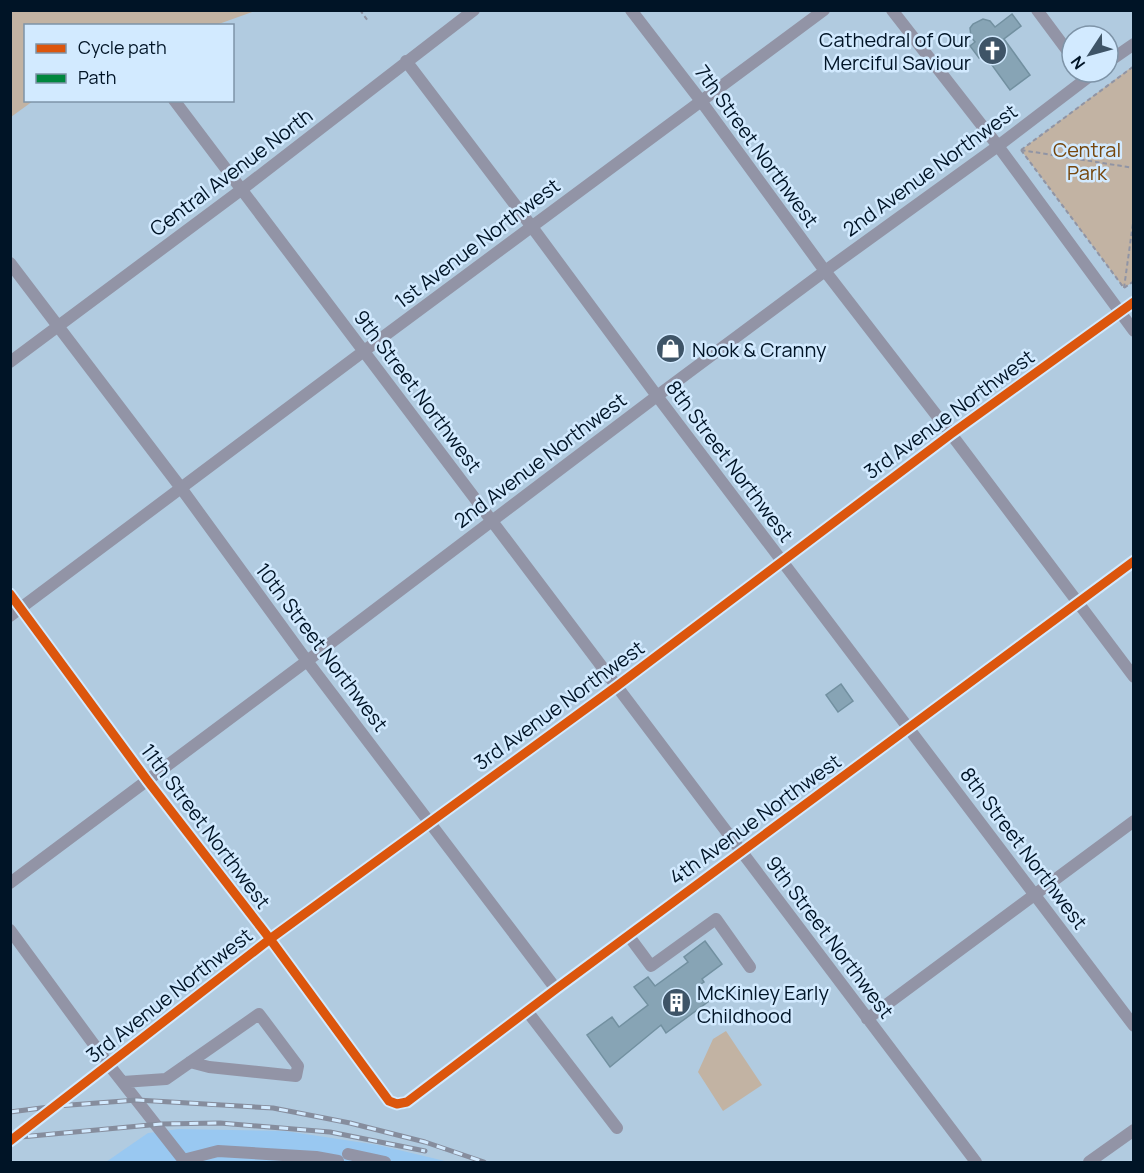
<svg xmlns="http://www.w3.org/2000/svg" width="1144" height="1173" viewBox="0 0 1144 1173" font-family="Manrope,sans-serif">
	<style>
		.built { fill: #99c8f1 }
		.green { fill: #c2b3a3 }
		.building { fill: #87a4b5; stroke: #7290a0; stroke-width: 1.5 }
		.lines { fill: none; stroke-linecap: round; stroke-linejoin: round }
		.path { stroke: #9094a4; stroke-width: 2; stroke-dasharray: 4.5 3; stroke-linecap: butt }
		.minor { stroke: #9294a6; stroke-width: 12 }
		.rail-casing { stroke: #868d9d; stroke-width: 5 }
		.rail { stroke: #d2eaff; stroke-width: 3; stroke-dasharray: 9; stroke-linecap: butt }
		.quiet { stroke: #00873e; stroke-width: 8; stroke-dasharray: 15 8; stroke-linecap: butt }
		.cycleway-casing { stroke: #d2eaff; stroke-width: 13 }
		.cycleway { stroke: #dc560d; stroke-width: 9 }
		.labels { text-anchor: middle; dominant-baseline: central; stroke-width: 5; stroke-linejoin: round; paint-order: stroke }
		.poi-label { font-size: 20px; fill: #001426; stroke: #d2eaff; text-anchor: start }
		.street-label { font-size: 20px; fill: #001426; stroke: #d2eaff }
		.park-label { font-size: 20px; fill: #76470d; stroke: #d2eaff }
	</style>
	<rect width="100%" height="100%" fill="#b1cbe0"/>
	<path class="built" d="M179 1129 285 1131 378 1145 449 1162H106L148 1133Z"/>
	<path class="green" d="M11 10H255V11L216 25 26 26V100L33 101 11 117Z
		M1133 66 1134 281 1124 288 1021 150Z
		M726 1031 762 1085 723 1111 698 1072 713 1039Z"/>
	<path class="building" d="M1012 14 1021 26 1004 39 1030 75 1010 90 984 54 979 58 970 46 975 42 971 37 970 28 973 24 983 19 990 21 995 27Z
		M841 684 853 701 838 712 826 695Z
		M705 941 722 964 702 979 704 982 698 986 709 1001 666 1033 661 1025 610 1067 587 1035 612 1017 619 1027 648 1005 634 987 648 977 655 986 688 962 684 957Z"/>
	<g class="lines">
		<path class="path" d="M360 10 368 21
			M1021 150 1124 288
			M1021 150 1134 66
			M1021 150 1134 168
			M1124 288 1134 216
			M1124 288 1134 281"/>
		<path class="minor" d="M631 10 701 101 825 271 951 434 1134 677
			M892 10 998 146 1134 331
			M1037 10 1072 57
			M406 61 532 227 657 396 1134 1026
			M1108 62 1134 44
			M174 100 976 1162
			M10 263 181 488 307 661 556 989
			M10 362 241 190 474 10
			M10 594 147 780 270 939 389 1101 397 1104 407 1102 556 989 1134 561
			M10 616 364 351 824 10
			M10 883 307 661 657 396 825 271 998 146 1095 72
			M10 930 109 1065 185 1162
			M628 935 651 966 716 919 750 967
			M527 1011 617 1128
			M867 1019 1134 821
			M123 1082 166 1079 259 1014 298 1066 296 1076 209 1067 190 1062
			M10 1141 270 939 617 686 951 434 1134 302
			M348 1154 385 1162
			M183 1160 218 1151 316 1157 338 1161
			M1089 1162 1134 1130"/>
		<defs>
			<path id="rail" d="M10 1112 57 1106 137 1100 273 1108 350 1123 425 1142 484 1162
				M10 1138 161 1124 220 1123 330 1132 425 1151"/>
		</defs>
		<use href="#rail" class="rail-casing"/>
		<use href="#rail" class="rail"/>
		<path class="quiet" d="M129 25V26"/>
		<defs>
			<path id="cycleway" d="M10 594 147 780 270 939 389 1101 397 1104 407 1102 556 989 1134 561
				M10 1141 270 939 617 686 951 434 1134 302"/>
		</defs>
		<use href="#cycleway" class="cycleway-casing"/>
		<use href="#cycleway" class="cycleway"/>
	</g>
	<defs>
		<symbol id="church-disc" viewBox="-11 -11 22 22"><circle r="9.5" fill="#3e5467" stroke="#d2eaff"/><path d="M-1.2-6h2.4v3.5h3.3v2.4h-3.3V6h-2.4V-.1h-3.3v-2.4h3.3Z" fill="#fff"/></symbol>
		<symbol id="shop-disc" viewBox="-11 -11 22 22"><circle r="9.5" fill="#3e5467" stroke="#d2eaff"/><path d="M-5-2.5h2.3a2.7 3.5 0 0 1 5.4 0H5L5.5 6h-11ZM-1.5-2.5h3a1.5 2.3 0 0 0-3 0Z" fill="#fff"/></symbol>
		<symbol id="building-disc" viewBox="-11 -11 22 22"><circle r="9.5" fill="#3e5467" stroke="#d2eaff"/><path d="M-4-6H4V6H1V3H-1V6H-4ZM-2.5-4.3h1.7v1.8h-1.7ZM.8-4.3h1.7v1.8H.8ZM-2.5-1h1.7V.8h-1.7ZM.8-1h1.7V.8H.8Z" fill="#fff"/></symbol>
	</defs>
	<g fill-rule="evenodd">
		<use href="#church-disc" x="976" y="34" width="33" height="33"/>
		<use href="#shop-disc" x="654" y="332" width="33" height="33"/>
		<use href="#building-disc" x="660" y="986" width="33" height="33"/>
	</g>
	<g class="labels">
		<g class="poi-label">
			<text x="971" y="39" text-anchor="end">Cathedral of Our<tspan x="971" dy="23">Merciful Saviour</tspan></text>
			<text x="692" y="349">Nook &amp; Cranny</text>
			<text x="697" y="992">McKinley Early<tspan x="697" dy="23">Childhood</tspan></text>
		</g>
		<g class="street-label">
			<text transform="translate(757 146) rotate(54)">7th Street Northwest</text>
			<text transform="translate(930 170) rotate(-36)">2nd Avenue Northwest</text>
			<text transform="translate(231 172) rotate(-37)">Central Avenue North</text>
			<text transform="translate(477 243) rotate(-37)">1st Avenue Northwest</text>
			<text transform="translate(418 391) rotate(53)">9th Street Northwest</text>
			<text transform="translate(949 414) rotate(-36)">3rd Avenue Northwest</text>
			<text transform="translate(540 460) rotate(-37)">2nd Avenue Northwest</text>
			<text transform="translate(730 461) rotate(53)">8th Street Northwest</text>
			<text transform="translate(322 647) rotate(53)">10th Street Northwest</text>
			<text transform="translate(559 705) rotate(-36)">3rd Avenue Northwest</text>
			<text transform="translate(755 819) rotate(-36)">4th Avenue Northwest</text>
			<text transform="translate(206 826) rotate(53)">11th Street Northwest</text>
			<text transform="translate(1024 848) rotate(53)">8th Street Northwest</text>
			<text transform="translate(830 937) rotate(53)">9th Street Northwest</text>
			<text transform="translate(169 995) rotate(-38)">3rd Avenue Northwest</text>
		</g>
		<g class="park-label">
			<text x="1087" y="149">Central<tspan x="1087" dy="23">Park</tspan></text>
		</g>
	</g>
	<rect width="1144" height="1173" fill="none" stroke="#001426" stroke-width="24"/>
	<rect x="24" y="24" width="210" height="78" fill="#d2eaff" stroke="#7e94a8" stroke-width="1.5"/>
	<rect x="36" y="44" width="30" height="9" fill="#dc560d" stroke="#7e94a8" stroke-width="1.5"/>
	<text x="78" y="54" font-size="18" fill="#001426">Cycle path</text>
	<rect x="36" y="74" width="30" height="9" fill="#00873e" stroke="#7e94a8" stroke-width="1.5"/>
	<text x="78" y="84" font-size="18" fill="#001426">Path</text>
	<g transform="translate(1090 54) rotate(234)"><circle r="28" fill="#d2eaff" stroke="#7e94a8" stroke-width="1.5"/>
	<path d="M0-4.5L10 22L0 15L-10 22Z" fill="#3e5467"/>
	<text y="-9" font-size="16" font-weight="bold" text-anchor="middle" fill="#001426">N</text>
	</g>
</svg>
